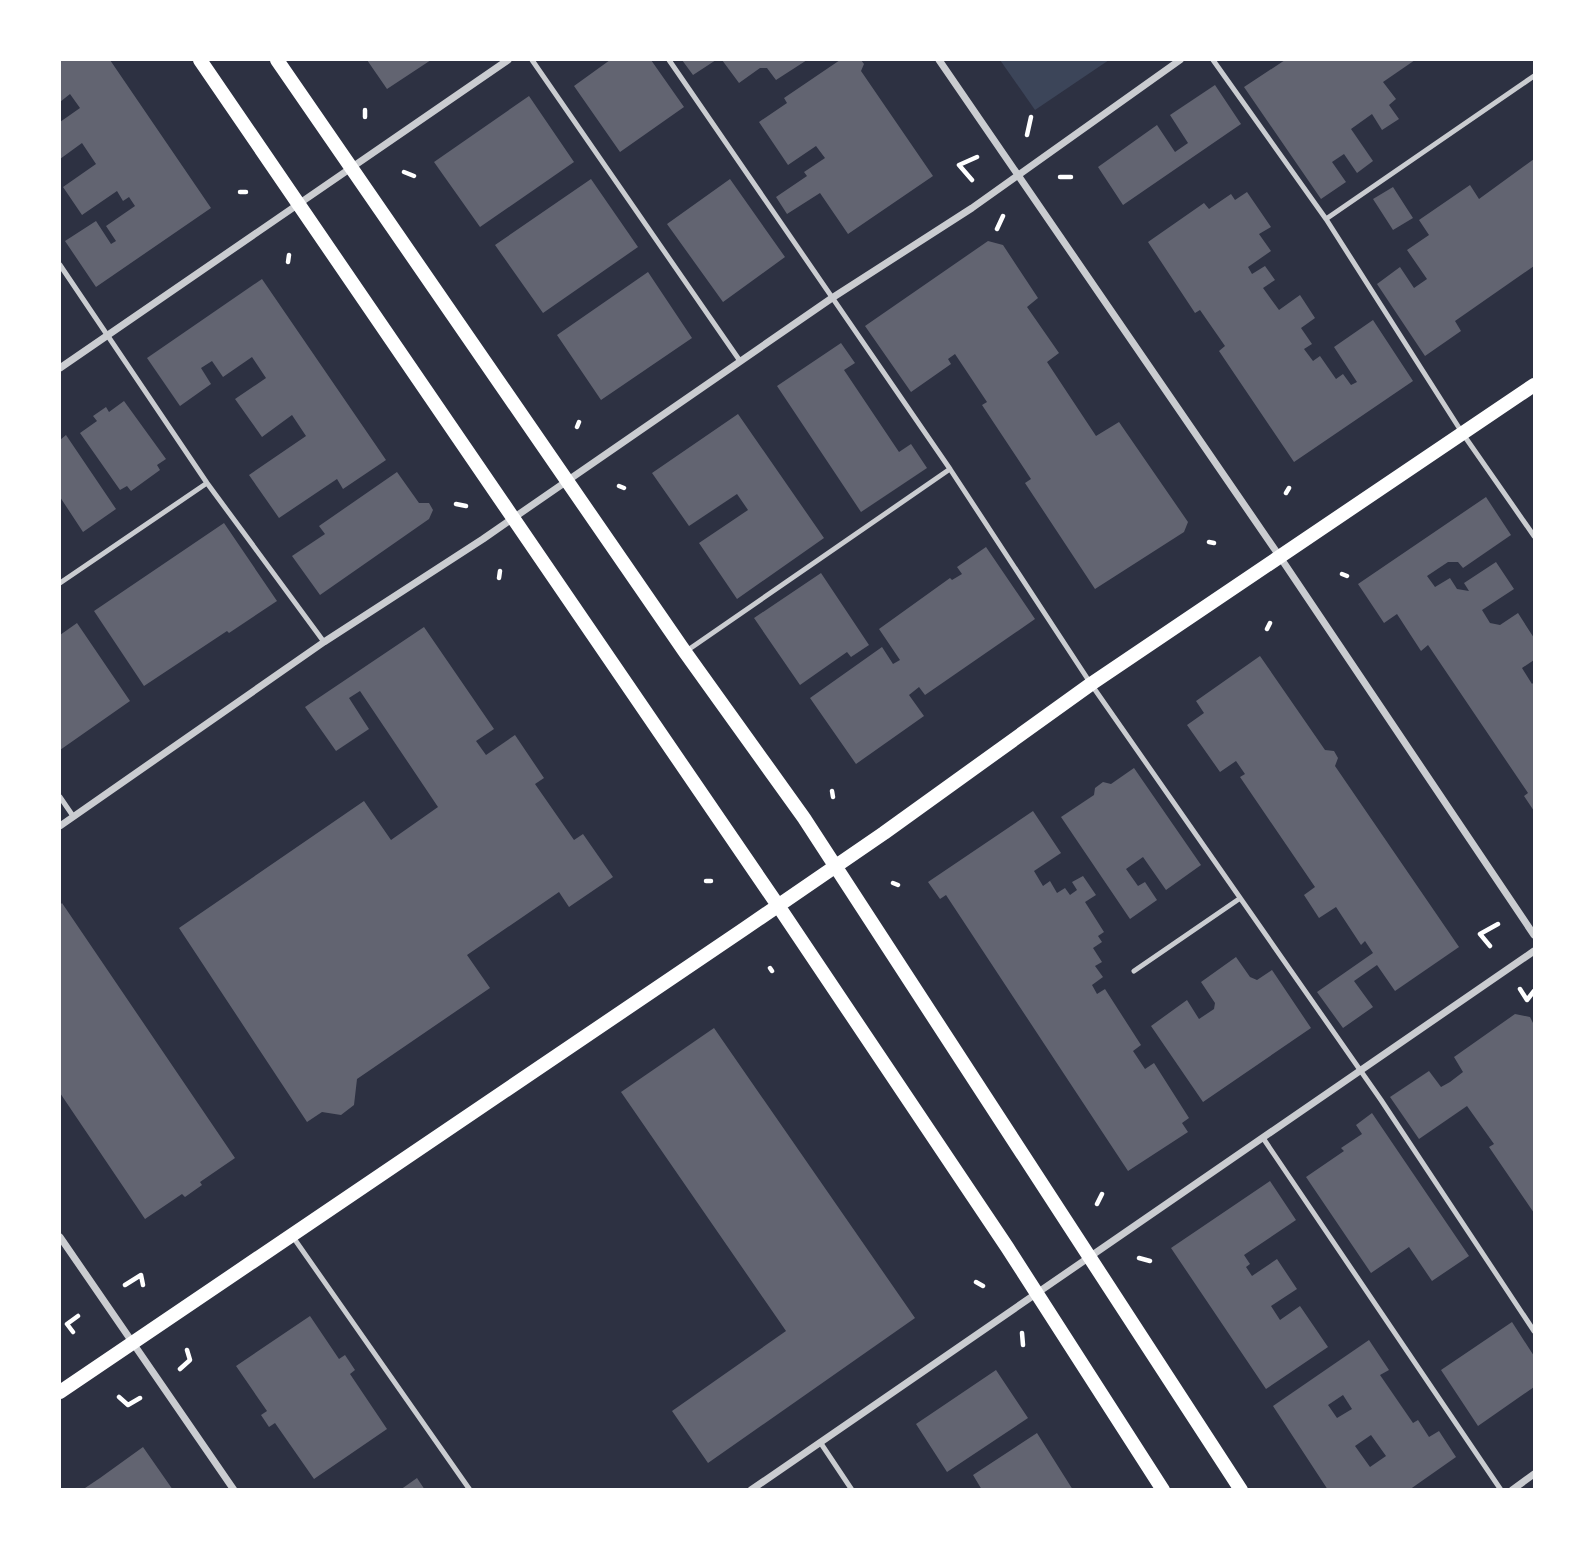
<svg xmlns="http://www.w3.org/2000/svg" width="1594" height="1549" viewBox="0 0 1594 1549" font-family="Montserrat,sans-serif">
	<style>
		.green { fill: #3c4559 }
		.building { fill: #626471; fill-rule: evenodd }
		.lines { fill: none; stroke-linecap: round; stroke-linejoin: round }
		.path { stroke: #fff; stroke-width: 4.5 }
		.service { stroke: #caccd0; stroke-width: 5 }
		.minor { stroke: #caccd0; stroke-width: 7 }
		.secondary { stroke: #fff; stroke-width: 14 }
	</style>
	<rect width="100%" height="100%" fill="#2d3142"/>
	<path class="green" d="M1000 60H1109L1035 110Z"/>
	<path class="building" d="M60 60H110L211 208 96 287 65 241 96 221 111 244 116 241 106 226 135 206 129 197 123 201 117 191 82 215 63 187 96 164 82 143 60 159V122L80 108 70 94 60 102Z
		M367 60H431L387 89Z
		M610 60H651L684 107 620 152 574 86Z
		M682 60H716L693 75Z
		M722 60H807L776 80 767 68H760L739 83Z
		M840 60H861L864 64 861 71 933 176 848 234 820 193 787 214 776 197 807 176 804 172 825 158 816 146 788 165 759 122 787 103 784 98Z
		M1285 60H1415L1383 82 1396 99 1389 105 1399 119 1382 130 1372 114 1351 129 1373 161 1357 173 1344 154 1332 162 1346 182 1321 199 1244 87Z
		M1215 85 1241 124 1123 205 1098 167 1157 125 1175 152 1188 143 1170 115Z
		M529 96 574 162 480 227 434 162Z
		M1534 159V266L1455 321 1461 331 1425 356 1377 284 1400 267 1414 288 1427 279 1407 250 1429 235 1419 220 1470 185 1479 199Z
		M591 179 638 247 543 313 495 245Z
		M730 179 785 257 723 302 667 224Z
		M1393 187 1413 218 1393 230 1373 199Z
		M1247 192 1271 227 1259 234 1271 251 1248 267 1252 274 1265 266 1275 280 1263 288 1279 310 1300 295 1315 318 1301 328 1312 344 1304 349 1313 361 1320 356 1336 379 1343 374 1351 385 1357 382 1334 347 1373 320 1413 381 1294 462 1219 351 1225 346 1200 310 1195 313 1148 242 1204 203 1209 209 1231 194 1235 200Z
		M988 241 1003 245 1038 298 1027 307 1059 353 1047 362 1096 436 1119 422 1188 522 1184 532 1095 589 1025 483 1031 479 982 405 987 402 955 354 948 359 951 364 911 392 865 326Z
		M648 272 692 338 601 400 557 335Z
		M262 279 386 460 343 489 337 479 279 518 249 475 306 436 292 415 262 437 235 399 266 378 252 357 223 377 212 361 201 368 211 384 180 406 147 358Z
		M841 343 855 363 844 370 899 452 911 444 927 468 861 512 777 386Z
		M124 401 166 459 157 465 160 470 131 491 127 486 120 490 80 433 97 421 93 416 106 407 109 412Z
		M738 414 824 538 737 599 699 543 748 510 737 494 689 526 652 473Z
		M66 435 116 509 83 532 60 497V440Z
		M397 472 419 503H429L433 510 429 519 320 595 292 556 325 534 319 526Z
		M1486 497 1511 535 1463 568 1458 562H1448L1427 576 1435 587 1450 578 1457 589 1469 591 1464 583 1496 562 1514 589 1482 610 1490 623 1500 625 1518 613 1534 638V660L1522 668 1532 684 1534 682V811L1524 796 1528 793 1428 645 1421 651 1397 614 1384 623 1358 584Z
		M224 523 277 601 229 633 227 631 144 686 94 611Z
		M986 547 1035 619 925 695 919 687 909 695 924 716 856 764 810 698 882 647 893 664 900 660 879 629 950 578 952 580 962 574 957 567Z
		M821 573 869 645 851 657 847 652 800 685 754 618Z
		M77 623 130 701 60 750V635Z
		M424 627 494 729 476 741 486 755 515 735 544 778 535 784 574 840 583 834 613 877 569 907 559 892 467 955 490 988 357 1079 354 1105 341 1115 322 1112 307 1122 179 928 364 801 391 840 438 807 360 691 349 698 369 729 336 751 305 707Z
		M1260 656 1325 750 1334 751 1338 758 1335 766 1459 947 1395 991 1377 965 1354 981 1373 1007 1343 1028 1317 992 1373 953 1365 941 1361 945 1336 907 1319 918 1304 895 1315 887 1240 777 1245 774 1236 761 1220 772 1187 725 1204 713 1196 701Z
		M1134 768 1201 865 1166 890 1143 857 1126 869 1138 886 1145 882 1157 900 1130 919 1061 817 1094 795 1095 788 1103 782 1111 784Z
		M1033 811 1061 853 1034 871 1043 886 1050 881 1057 893 1065 888 1070 895 1077 890 1072 882 1083 876 1096 895 1085 902 1104 932 1098 936 1102 942 1093 948 1102 962 1095 966 1103 977 1092 985 1097 994 1105 989 1141 1045 1133 1051 1145 1069 1154 1063 1189 1118 1182 1123 1188 1132 1128 1171 946 895 940 899 928 882Z
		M62 903 235 1158 200 1182 202 1185 185 1197 182 1194 145 1219 60 1093V905Z
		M1236 957 1250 977 1257 980 1272 970 1311 1028 1203 1102 1151 1026 1187 1000 1199 1019 1214 1009 1215 1003 1201 982Z
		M1515 1014 1530 1017 1534 1025V1213L1489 1147 1494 1144 1467 1106 1419 1139 1390 1097 1429 1071 1441 1087 1450 1082 1463 1072 1454 1057Z
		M714 1028 915 1318 708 1463 672 1411 786 1331 621 1092Z
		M1372 1113 1469 1256 1432 1281 1409 1247 1371 1273 1306 1177 1344 1151 1341 1148 1362 1134 1356 1125Z
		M1270 1181 1296 1220 1244 1255 1250 1264 1246 1267 1252 1276 1277 1259 1297 1289 1271 1306 1280 1320 1300 1306 1328 1347 1266 1389 1171 1248Z
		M310 1316 339 1359 345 1355 355 1370 350 1374 387 1429 314 1479 275 1423 269 1427 261 1415 267 1411 236 1366Z
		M1512 1322 1534 1356V1387L1478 1426 1441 1370Z
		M1369 1340 1389 1370 1380 1375 1413 1423 1418 1420 1429 1437 1439 1431 1456 1457 1409 1490H1328L1273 1406ZM1343 1395 1352 1409 1337 1418 1328 1405ZM1371 1435 1386 1456 1370 1467 1355 1446Z
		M996 1370 1028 1418 947 1472 916 1424Z
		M1037 1433 1073 1490H982L973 1475Z
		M143 1447 173 1490H82L100 1478Z
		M417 1478 425 1490H400Z"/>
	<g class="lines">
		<path class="path" d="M365 110V117
			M1027 135 1031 117
			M404 172 414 176
			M1060 177H1071
			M972 180 959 165 977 157
			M240 192H246
			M997 229 1003 216
			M288 262 289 255
			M577 427 579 422
			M619 486 624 488
			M1286 493 1289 488
			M456 504 466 506
			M1209 542 1214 543
			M1342 574 1347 576
			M499 578 500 571
			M1267 629 1270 623
			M832 791 833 797
			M706 881H711
			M893 883 898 885
			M1490 946 1480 934 1498 924
			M770 968 772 971
			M1520 989 1527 1000 1534 991
			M1097 1204 1102 1194
			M1139 1258 1150 1261
			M976 1282 983 1286
			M125 1285 141 1275 143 1285
			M73 1332 67 1324 78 1316
			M1022 1333 1023 1345
			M180 1369 190 1360 187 1350
			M119 1397 128 1405 140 1398"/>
		<path class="service" d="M532 60 740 361
			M669 60 950 469 685 652
			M1213 60 1326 219 1463 434 1534 536
			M1326 219 1534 76
			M60 265 207 483 324 642
			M950 469 1091 684 1381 1100 1534 1331
			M60 583 207 483
			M60 797 73 816
			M1134 971 1239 899
			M1263 1138 1501 1490
			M293 1237 470 1490
			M820 1442 852 1490"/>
		<path class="minor" d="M939 60 1280 557 1534 935
			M60 368 508 60
			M60 826 324 642 483 539 832 298 972 208 1180 60
			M60 1237 234 1490
			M751 1490 1534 951
			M1512 1490 1534 1474"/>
		<path class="secondary" d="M200 60 777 904 1007 1247 1163 1490
			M277 60 685 652 804 818 1241 1490
			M60 1392 744 929 884 833 1091 684 1534 385"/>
	</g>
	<rect width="1594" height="1549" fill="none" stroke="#ffffff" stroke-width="122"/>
</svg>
